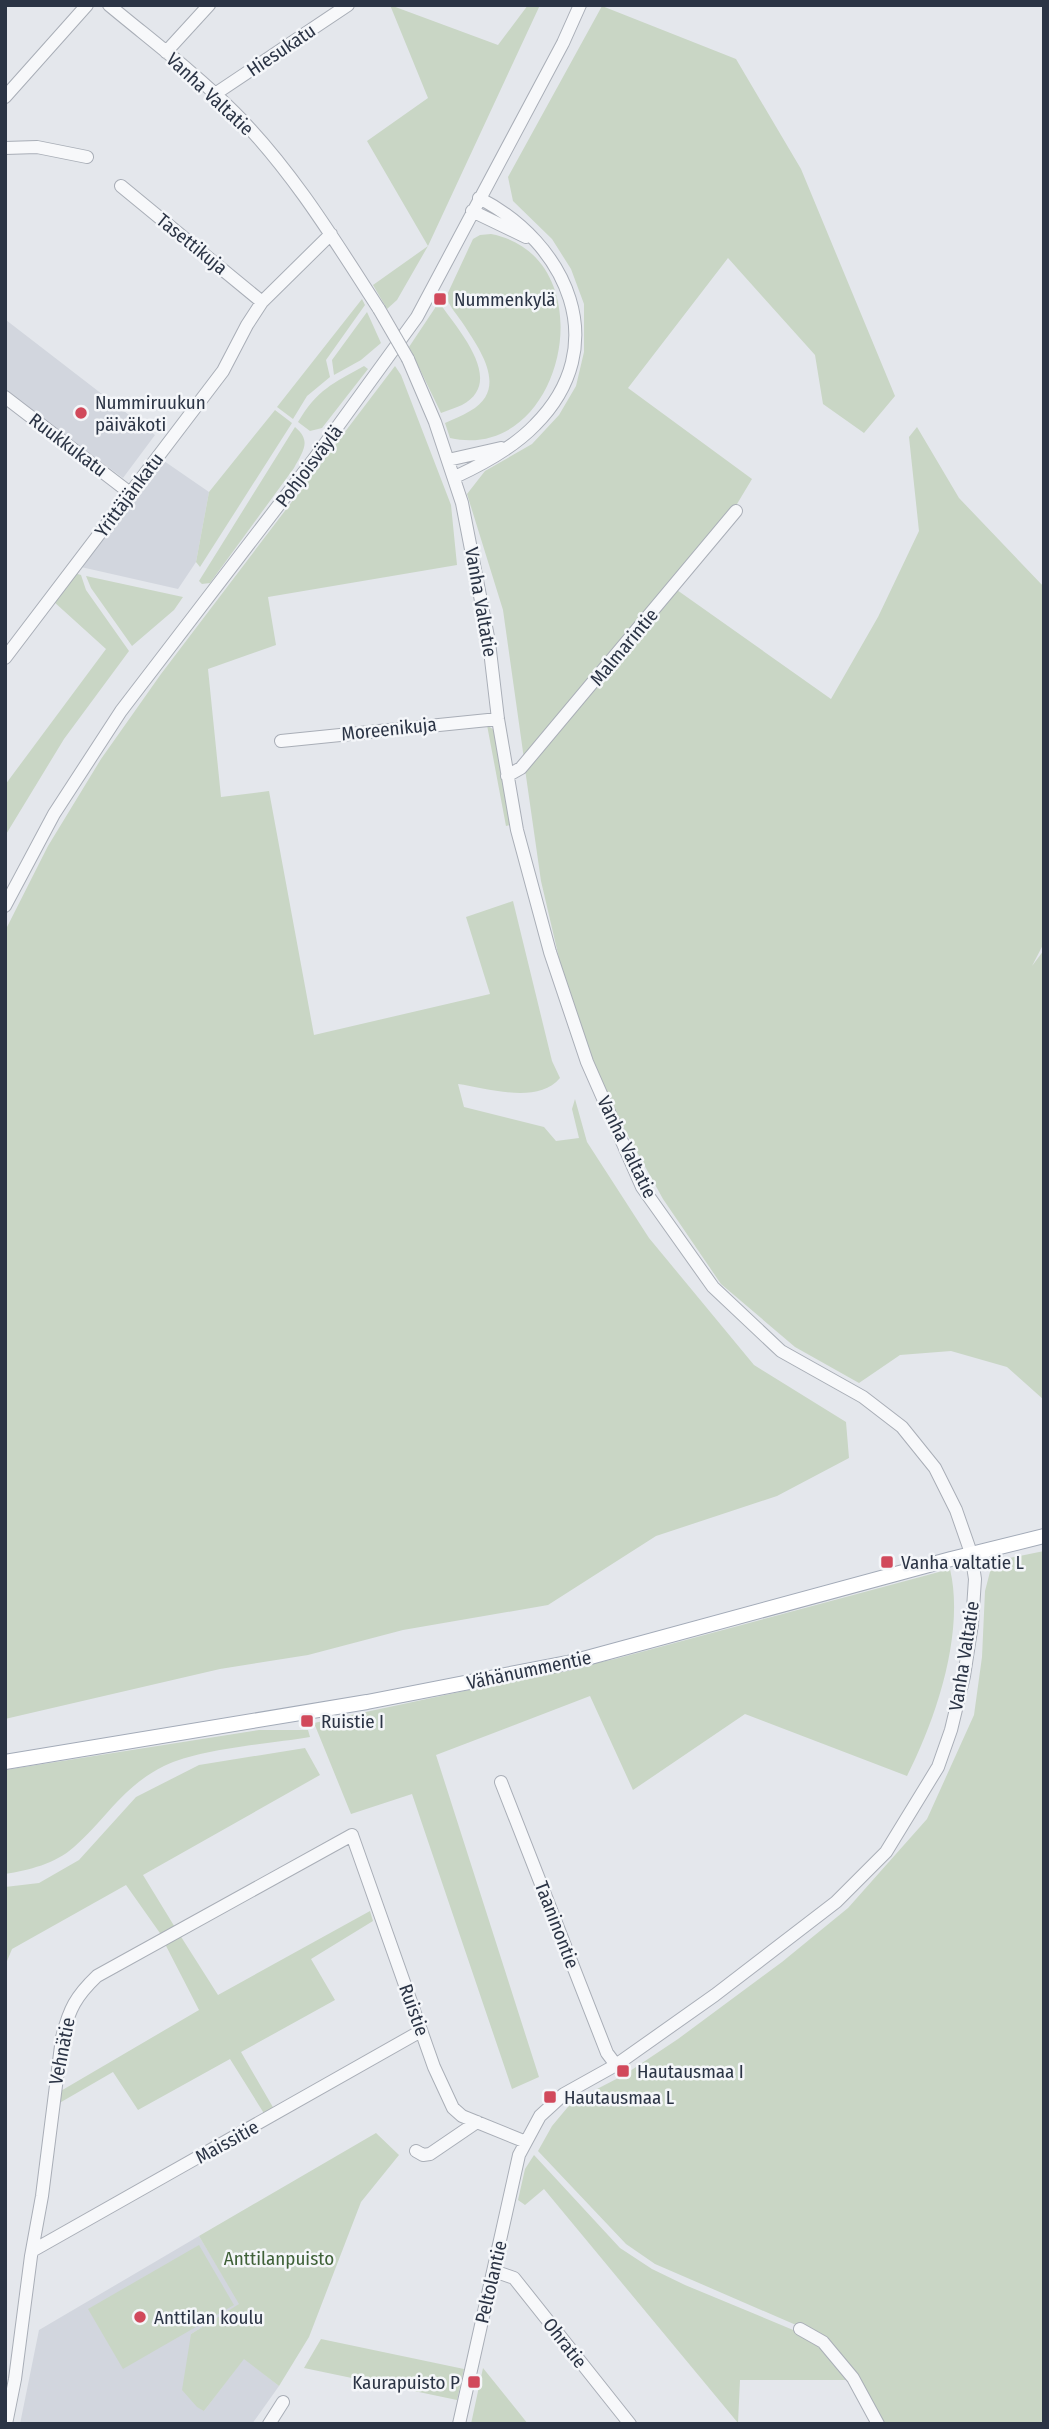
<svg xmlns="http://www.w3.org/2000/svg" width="1049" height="2429" viewBox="0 0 1049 2429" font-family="'Fira Sans Condensed',sans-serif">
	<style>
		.built { fill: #d2d6de }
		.green { fill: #c9d6c5 }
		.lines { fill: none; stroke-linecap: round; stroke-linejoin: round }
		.minor-casing { stroke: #a9aeb7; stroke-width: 14 }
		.major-casing { stroke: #a3abb8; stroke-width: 16 }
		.minor { stroke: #f7f8fa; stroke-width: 12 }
		.major { stroke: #fff; stroke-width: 14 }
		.minor-bridge-casing { stroke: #a9aeb7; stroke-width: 14; stroke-linecap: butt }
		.minor-bridge { stroke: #f7f8fa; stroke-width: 12 }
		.poi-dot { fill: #d1495b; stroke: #f4f6f9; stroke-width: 2.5 }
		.labels { text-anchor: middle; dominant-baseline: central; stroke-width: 5; stroke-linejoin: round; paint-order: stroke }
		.street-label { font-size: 19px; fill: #2b3445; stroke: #f4f6f9 }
		.poi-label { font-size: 19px; fill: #2b3445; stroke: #f4f6f9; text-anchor: start }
		.park-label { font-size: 19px; fill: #3f6138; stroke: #f4f6f9 }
	</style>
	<rect width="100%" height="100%" fill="#e4e7ec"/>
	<path class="built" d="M6 320 155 435 123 478 5 391Z
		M164 461 209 492 196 562 178 589 81 567 143 486 146 487Z
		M199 2236 240 2304 191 2334 204 2411 244 2358 279 2386 252 2424H20L39 2330Z"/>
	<path class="green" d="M390 5 498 45 528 5H540L428 246 397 300 387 309 373 285 428 246 367 141 428 98Z
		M602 6 736 59 801 169 895 396 864 433 823 404 815 355 728 258 628 388 752 479 734 509 524 759 503 610 467 494 485 471 532 444 559 415 576 386 584 352V304L571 269 552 239 513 201 508 177Z
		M491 234C608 256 566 464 450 438L445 423C453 419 462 416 470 411 509 389 480 350 464 325 458 316 450 307 446 297L473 239 480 235Z
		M362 299 365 305 326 360 330 377 307 396 293 419 277 407Z
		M439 302C456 328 507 381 462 405 456 408 448 410 441 413L409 347Z
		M367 312 381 343 361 360 334 375 332 360Z
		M364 366 368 369 322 428 310 431 298 422C318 389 332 384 364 366Z
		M395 366 401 375 451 505 457 565 268 597 276 645 208 669 221 797 269 791 314 1035 490 994 466 917 513 901 552 1061 560 1078C537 1105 488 1088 458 1084L464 1107 544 1127 556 1141 579 1138 572 1109 575 1099 587 1142 649 1238 754 1365 846 1422 849 1458 777 1496 656 1536 548 1605 403 1630 308 1655 220 1669 5 1719V931L48 846 101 759 161 674Z
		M275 410 292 423 200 567 196 562 209 492Z
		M295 427C312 441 303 451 294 468L210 583 202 584 199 581Z
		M917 427 959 498 1044 587V943L1032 966 1044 950V1400L1007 1367 951 1351 900 1355 859 1383 795 1347 721 1284 663 1199 605 1094 562 971 541 881 525 769 677 590 831 699 878 617 919 531 909 437Z
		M74 573 81 575 86 590 129 651 64 739 5 836V785L106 649 53 601Z
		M86 576 183 597 174 610 132 646 91 588Z
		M487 725 494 730 510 825 506 826Z
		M1044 1551V2424H878L853 2378 803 2328 655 2264 626 2244 538 2151 552 2126 572 2102 624 2075 678 2039 782 1962 848 1908 927 1819 974 1715 982 1657 985 1591 991 1568 1000 1560Z
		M950 1569C965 1633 936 1719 907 1776L745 1714 633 1790 590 1696 436 1755 539 2077 512 2089 412 1794 351 1814 314 1723 615 1659Z
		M259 1730H308L310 1737C269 1744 201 1748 164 1766 122 1787 107 1818 74 1847 55 1864 29 1870 5 1874V1770Z
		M305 1748 320 1775 143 1875 176 1929 162 1936 126 1885 12 1949 5 1966V1887L39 1883 79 1860 136 1797 199 1765Z
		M370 1911 373 1921 311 1959 335 2000 241 2052 274 2109 265 2115 230 2059 138 2110 113 2072 56 2105 59 2092 199 2010 163 1940 178 1932 218 1995Z
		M376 2133 399 2155 361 2202 309 2337 279 2386 244 2359 204 2411 197 2407 182 2390 191 2334 239 2304 199 2236Z
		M534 2155 620 2248 652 2269 685 2285 798 2332 821 2345 847 2380H740L738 2423 544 2189 525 2205 518 2200 525 2169Z
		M199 2245 234 2305 123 2369 88 2309Z
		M321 2339 464 2369 457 2400 304 2368Z
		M483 2368 528 2424H471Z"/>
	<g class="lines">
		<defs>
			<path id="minor" d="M109 5C151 40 195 73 234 112 292 170 335 241 379 309
				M166 52 209 5
				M215 94 348 5
				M5 97 87 5
				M5 148 37 147 87 157
				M121 186 262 302
				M472 211 526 237
				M408 359 435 422 462 503 489 642 498 719 517 830 550 952 587 1062 642 1187 713 1287 781 1351 863 1397 902 1427 935 1468 956 1510 971 1553 975 1579 972 1624 964 1676 951 1730 938 1767 886 1852 836 1902 715 1995 616 2065 564 2094 540 2116 519 2155 459 2424
				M5 397 130 493
				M448 460 501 448
				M455 477C483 464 513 448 535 425 614 346 567 243 479 198
				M5 658 223 371 247 325 262 302 331 234
				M281 741 498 719
				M507 776 521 768 736 511
				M5 906 54 814 121 711 314 459 417 317 563 43 580 5
				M501 1782 607 2053 616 2065
				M416 2151 423 2155 430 2154 477 2122
				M32 2251 421 2031
				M494 2271 514 2278 630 2424
				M800 2329 823 2342 853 2378 878 2424
				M6 2424 15 2379 31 2256 42 2196 62 2038C69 2009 76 1996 97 1976L352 1835 434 2067 453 2108 462 2116 526 2142
				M269 2424 283 2402"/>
			<path id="major" d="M5 1762 367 1702 572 1662 951 1559 1044 1536"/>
		</defs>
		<use href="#minor" class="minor-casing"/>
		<use href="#major" class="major-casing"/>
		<use href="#minor" class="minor"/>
		<use href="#major" class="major"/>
		<defs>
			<path id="minor-bridge" d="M379 309 408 359"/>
		</defs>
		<use href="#minor-bridge" class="minor-bridge-casing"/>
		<use href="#minor-bridge" class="minor-bridge"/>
	</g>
	<g class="poi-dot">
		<rect x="433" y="292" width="14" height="14" rx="3.5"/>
		<circle cx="81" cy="413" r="7"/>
		<rect x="880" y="1555" width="14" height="14" rx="3.5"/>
		<rect x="300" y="1714" width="14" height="14" rx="3.5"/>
		<rect x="616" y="2064" width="14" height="14" rx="3.5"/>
		<rect x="543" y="2090" width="14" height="14" rx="3.5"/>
		<circle cx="140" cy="2317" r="7"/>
		<rect x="467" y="2375" width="14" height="14" rx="3.5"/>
	</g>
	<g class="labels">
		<g class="street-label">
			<text transform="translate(281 50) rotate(-34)">Hiesukatu</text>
			<text transform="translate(210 94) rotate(43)">Vanha Valtatie</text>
			<text transform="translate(192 244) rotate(39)">Tasettikuja</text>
			<text transform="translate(68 445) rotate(37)">Ruukkukatu</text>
			<text transform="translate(309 466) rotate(-53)">Pohjoisväylä</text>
			<text transform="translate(129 495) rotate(-53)">Yrittäjänkatu</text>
			<text transform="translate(481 602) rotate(80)">Vanha Valtatie</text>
			<text transform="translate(624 647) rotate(-50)">Malmarintie</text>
			<text transform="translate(389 729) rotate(-6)">Moreenikuja</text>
			<text transform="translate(627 1147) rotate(64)">Vanha Valtatie</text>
			<text transform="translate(964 1656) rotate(-81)">Vanha Valtatie</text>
			<text transform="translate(529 1670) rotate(-12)">Vähänummentie</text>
			<text transform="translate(557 1925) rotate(69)">Taaninontie</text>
			<text transform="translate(414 2010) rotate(70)">Ruistie</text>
			<text transform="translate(62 2051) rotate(-79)">Vehnätie</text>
			<text transform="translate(227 2142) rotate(-29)">Maissitie</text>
			<text transform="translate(491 2282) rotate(-77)">Peltolantie</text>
			<text transform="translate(565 2343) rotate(52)">Ohratie</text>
		</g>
		<g class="poi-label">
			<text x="454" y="299">Nummenkylä</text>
			<text x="95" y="402">Nummiruukun<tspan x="95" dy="22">päiväkoti</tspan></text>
			<text x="901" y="1562">Vanha valtatie L</text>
			<text x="321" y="1721">Ruistie I</text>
			<text x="637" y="2071">Hautausmaa I</text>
			<text x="564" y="2097">Hautausmaa L</text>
			<text x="154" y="2317">Anttilan koulu</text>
			<text x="460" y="2382" text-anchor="end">Kaurapuisto P</text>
		</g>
		<g class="park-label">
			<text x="279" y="2258">Anttilanpuisto</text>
		</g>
	</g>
	<rect width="1049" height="2429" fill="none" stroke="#2b3445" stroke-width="14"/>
</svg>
